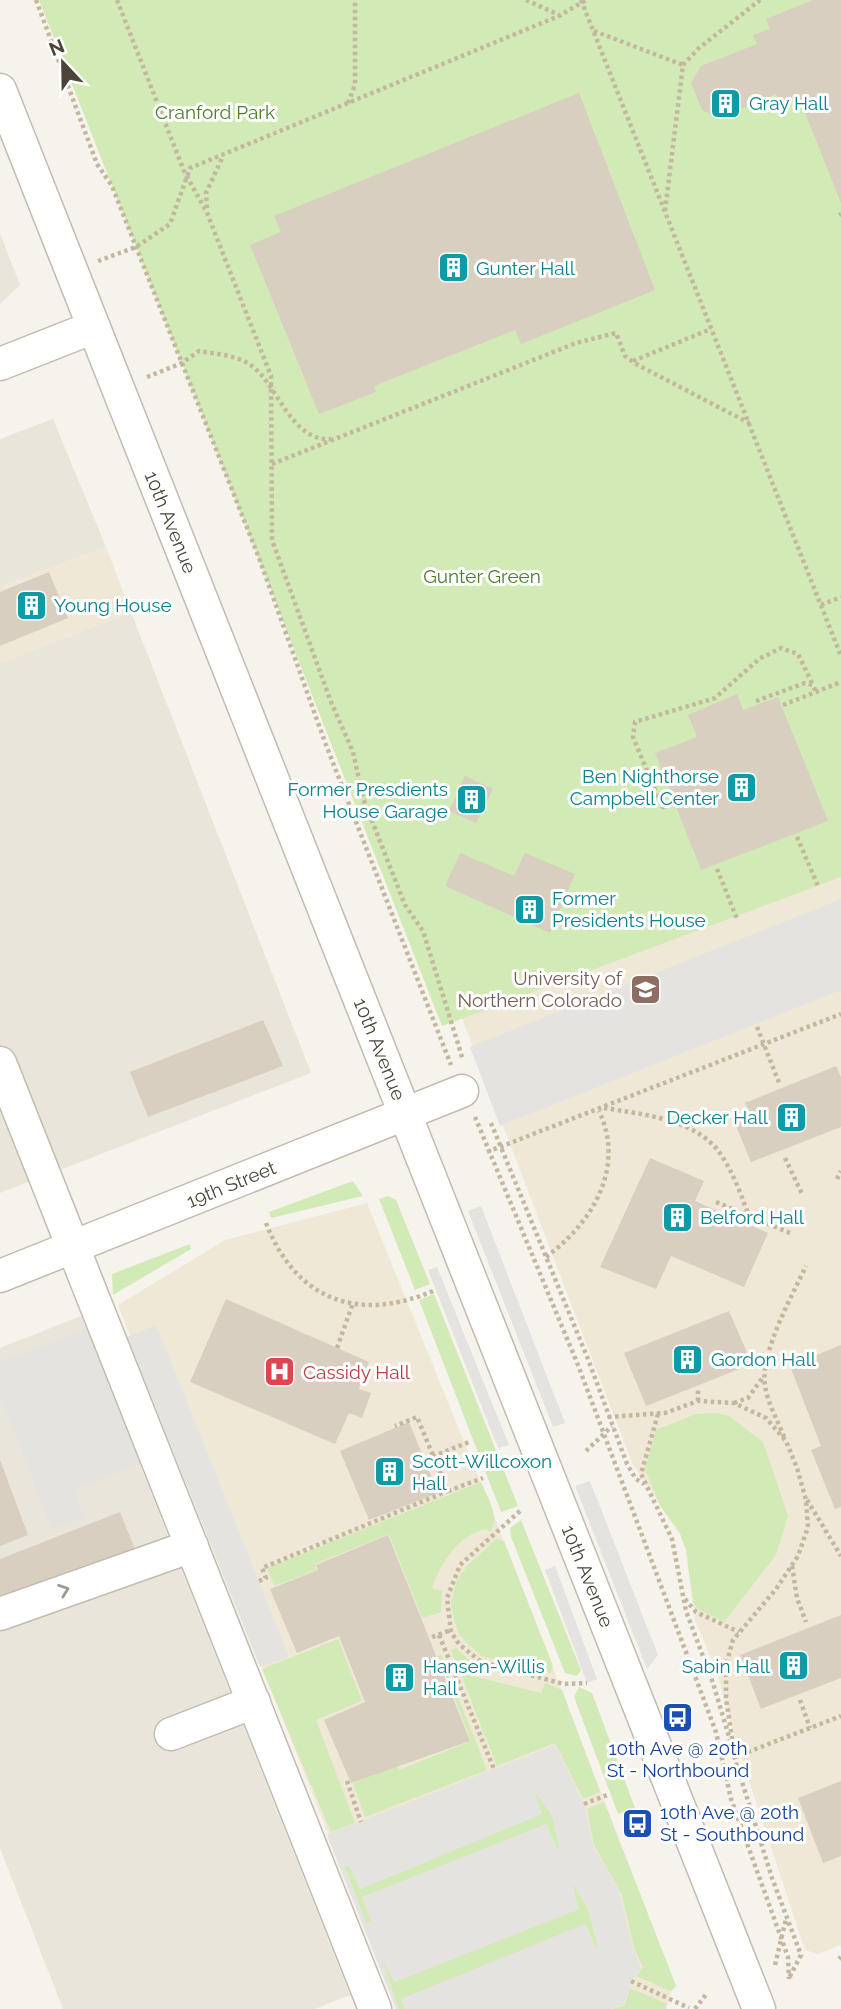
<svg xmlns="http://www.w3.org/2000/svg" width="841" height="2009" viewBox="0 0 841 2009" font-family="Raleway,sans-serif">
	<style>
		.residential { fill: #eae5da }
		.education { fill: #efe8d6 }
		.green { fill: #d2eab5 }
		.parking { fill: #e5e3e0; fill-rule: evenodd }
		.building { fill: #d8cfc1 }
		.lines { fill: none; stroke-linecap: round; stroke-linejoin: round }
		.minor-casing { stroke: #c2bbae; stroke-width: 35 }
		.path { stroke: #c4b79f; stroke-width: 4.5; stroke-dasharray: 3.5 3.5; stroke-linecap: butt }
		.minor { stroke: #fff; stroke-width: 32 }
		.oneway { stroke: #9c9892 }
		.labels { text-anchor: middle; dominant-baseline: central; stroke-width: 6; stroke-linejoin: round; paint-order: stroke }
		.culture-label { font-size: 19px; fill: #0d838f; stroke: #fff; text-anchor: start }
		.park-label { font-size: 19px; fill: #4a7f2a; stroke: #fff }
		.street-label { font-size: 19px; fill: #4b4439; stroke: #fff }
		.education-label { font-size: 19px; fill: #785e54; stroke: #fff; text-anchor: end }
		.health-label { font-size: 19px; fill: #be3a42; stroke: #fff; text-anchor: start }
		.transit-label { font-size: 19px; fill: #164399; stroke: #fff }
	</style>
	<rect width="100%" height="100%" fill="#f6f3ec"/>
	<path class="residential" d="M0 233 20 285 0 304Z
		M53 419 106 547 0 587V439Z
		M131 612 311 1073 0 1193V663Z
		M81 1316 350 1995 315 2009H63L0 1848V1348Z"/>
	<path class="education" d="M841 0V1945L818 1954 805 1950 737 1744 716 1670 695 1620 686 1550 680 1534 632 1463 439 958Z
		M106 547 131 612 0 663V587Z
		M367 1203 495 1518 676 1986 671 1991 666 2009H398L118 1305 225 1240Z"/>
	<path class="green" d="M39 0H841V877L442 1026Z
		M353 1181 363 1196 271 1218 269 1212Z
		M388 1196 396 1200 430 1284 415 1290 379 1199Z
		M190 1244 191 1249 113 1295 112 1274Z
		M434 1294 518 1506 501 1512 419 1300Z
		M717 1413 729 1416 763 1442 788 1516 776 1555 724 1622 698 1609 693 1601 686 1550 680 1533 660 1506 645 1469 656 1430 696 1414Z
		M481 1482C487 1497 501 1518 490 1532L486 1529C459 1535 441 1562 432 1588L442 1591 441 1612 422 1618 389 1534 315 1564 317 1570 274 1586 267 1568Z
		M521 1520 581 1670 577 1676 565 1673 511 1537 510 1528Z
		M496 1539 504 1541 553 1666 551 1673 481 1656 460 1636 455 1624 451 1602 457 1580 467 1566Z
		M338 1639 362 1701 316 1720 355 1823 331 1832 262 1669Z
		M456 1648 472 1663 469 1675 541 1693 545 1683 562 1690 600 1792 583 1799 555 1743 497 1766 451 1650Z
		M441 1654 487 1770 365 1817 353 1783 397 1765 399 1770 471 1741 438 1656Z
		M579 1687 592 1693 635 1808 618 1814 574 1697Z
		M532 1788 552 1815 559 1848 557 1850 547 1825 363 1897 371 1922 366 1923 344 1865H349L360 1889 541 1814Z
		M604 1802 676 1986 671 1991 636 1976 643 1967 634 1948 622 1895 594 1845 587 1809Z
		M572 1882 588 1909 598 1947H595L586 1925 401 1999 405 2009H399L381 1958 394 1981 579 1909 570 1884Z
		M630 1988 667 2004 665 2009H613L625 2005Z"/>
	<path class="parking" d="M841 899V990L500 1126 470 1047Z
		M481 1206 565 1423 553 1427 468 1211Z
		M437 1267 509 1445 498 1448 428 1270Z
		M156 1325 289 1657 260 1667 127 1337Z
		M89 1328 141 1464 74 1489 84 1517 52 1530 0 1395V1362Z
		M590 1481 658 1655 647 1669 575 1486Z
		M555 1566 597 1679 587 1683 545 1570Z
		M555 1745 584 1804 593 1846 619 1891 633 1948 641 1968 631 1981 624 2004 609 2009H405L401 1999 585 1924 594 1946 598 1947 588 1909 572 1882 579 1909 395 1982 381 1958 399 2009H396L327 1835ZM533 1788 552 1816 559 1848 556 1849 546 1824 362 1897 371 1922 366 1923 344 1866H349L360 1889 542 1814Z"/>
	<path class="building" d="M813 0H841V203L800 100 781 107 776 94 719 118 702 110 691 83 701 66 757 44 753 35 770 29 766 19Z
		M579 93 655 290 521 344 515 330 374 386 376 392 319 414 250 245 281 232 274 216Z
		M49 572 68 618 0 646V592Z
		M737 694 743 710 778 697 828 821 701 870 655 753 697 737 688 715Z
		M465 776 493 789 476 823 449 811Z
		M460 853 514 876 525 853 575 874 550 933 445 886Z
		M263 1020 283 1066 148 1117 130 1072Z
		M836 1066 841 1077V1127L751 1162 734 1121 750 1114 745 1103Z
		M650 1158 704 1181 695 1201 768 1233 744 1287 671 1256 656 1289 600 1267Z
		M226 1299 369 1362 359 1389 371 1393 362 1418 349 1413 335 1444 190 1382Z
		M729 1311 752 1364 646 1406 624 1353Z
		M841 1345V1507L835 1509 811 1450 821 1446 790 1366Z
		M409 1422 438 1493 369 1520 340 1451Z
		M0 1460 28 1535 0 1546Z
		M120 1512 138 1557 0 1612V1559Z
		M388 1535 470 1741 351 1783 324 1720 365 1702 339 1636 297 1653 270 1589 318 1570 316 1565Z
		M841 1615V1678L761 1709 740 1655Z
		M841 1781V1856L823 1863 798 1798Z"/>
	<g class="lines">
		<defs>
			<path id="minor" d="M0 90 759 2009
				M0 364 94 327
				M0 1063 375 2009
				M0 1276 462 1091
				M0 1614 192 1546
				M171 1734 254 1702"/>
		</defs>
		<use href="#minor" class="minor-casing"/>
		<path class="path" d="M36 0 97 164 112 186 259 558 326 745 451 1065
			M117 0 184 171 207 213 271 376 272 540 331 702 353 752 363 798 405 905 423 931 463 1060
			M526 0 559 15
			M581 0 841 656
			M594 31 683 65
			M348 103 355 85V0
			M207 208 206 193 223 156
			M665 211 683 65 699 48 760 0
			M839 215 841 214
			M98 261 136 247 170 224 190 168 559 16 586 0
			M633 361 711 329
			M147 377 182 363 199 351C216 354 237 355 252 366 278 385 291 442 331 439
			M272 464 576 343 616 333 625 356 636 364 749 423
			M821 605 841 597
			M756 701 805 683 813 685 816 692
			M783 705 841 682
			M672 803 663 807 660 802 633 737 635 722 715 698 759 659 781 648 798 654 813 685
			M797 837 818 886
			M717 869 737 919
			M757 1027 780 1085
			M604 1108C641 1114 695 1119 719 1152 733 1171 741 1195 749 1216L790 1233
			M475 1117 578 1365 716 1732 731 1799 788 1957 789 1979
			M491 1123 588 1359 627 1464 636 1479 644 1484
			M487 1152 841 1014
			M785 1158 803 1196
			M837 1179 841 1171
			M716 1202 749 1216
			M266 1223C296 1300 358 1323 433 1291
			M546 1257C592 1223 626 1168 599 1111
			M337 1348 353 1303
			M698 1401V1388
			M734 1403 748 1398 763 1377
			M658 1414 641 1474 672 1539 686 1611 713 1683 730 1740
			M608 1417 665 1413 698 1401 734 1403 766 1418 786 1441 797 1468 806 1500 808 1527 798 1556 776 1589 733 1640 726 1665V1699L735 1757 841 1716
			M784 1437C778 1421 767 1402 765 1385 760 1353 792 1296 806 1266
			M586 1451 612 1426
			M426 1459 469 1442
			M448 1491 483 1478
			M807 1500 841 1556
			M520 1511 460 1565 447 1598 451 1632 459 1644 481 1662 564 1684 587 1683
			M792 1566 797 1598 806 1622
			M259 1581 266 1578 262 1568 448 1491 417 1417 395 1426
			M685 1599 696 1612 739 1632
			M439 1635 494 1769
			M432 1637 451 1630
			M800 1700 810 1728
			M734 1756 772 1878 801 1955 789 1978
			M347 1781 361 1822
			M584 1804 607 1795
			M839 1959 841 1957
			M775 1965 786 1919
			M631 1981 689 2008
			M695 2009 707 1993"/>
		<use href="#minor" class="minor"/>
	</g>
	<defs><path id="oneway-chevron" d="M-2-3.5L2.5 0L-2 3.5" fill="none" stroke-width="1.6" stroke-linecap="round" stroke-linejoin="round" transform="scale(1.75)"/></defs>
	<use class="oneway" href="#oneway-chevron" transform="translate(64 1590) rotate(-20)"/>
	<defs>
		<symbol id="building-square" viewBox="-11 -11 22 22"><rect x="-9" y="-9" width="18" height="18" rx="4" fill="#0f9aa8" stroke="#fff"/><path d="M-4-6H4V6H1V3H-1V6H-4ZM-2.5-4.3h1.7v1.8h-1.7ZM.8-4.3h1.7v1.8H.8ZM-2.5-1h1.7V.8h-1.7ZM.8-1h1.7V.8H.8Z" fill="#fff"/></symbol>
		<symbol id="university-square" viewBox="-11 -11 22 22"><rect x="-9" y="-9" width="18" height="18" rx="4" fill="#8d6e63" stroke="#fff"/><path d="M0-5L7-2L0 1L-7-2ZM-4 1L0 2.5L4 1V4Q0 6-4 4Z" fill="#fff"/></symbol>
		<symbol id="hospital-square" viewBox="-11 -11 22 22"><rect x="-9" y="-9" width="18" height="18" rx="4" fill="#e0444e" stroke="#fff"/><path d="M-5-5h3v3.5h4V-5h3V5h-3V1.5h-4V5h-3Z" fill="#fff"/></symbol>
		<symbol id="bus-square" viewBox="-11 -11 22 22"><rect x="-9" y="-9" width="18" height="18" rx="4" fill="#1a4fb4" stroke="#fff"/><path d="M-5-6H5V4H4V6H2V4H-2V6H-4V4H-5ZM-3.5-4V0h7V-4ZM-3.5 1.2v1.5H-2V1.2ZM2 1.2v1.5H3.5V1.2Z" fill="#fff"/></symbol>
	</defs>
	<g fill-rule="evenodd">
		<use href="#building-square" x="708" y="86" width="35" height="35"/>
		<use href="#building-square" x="436" y="250" width="35" height="35"/>
		<use href="#building-square" x="14" y="588" width="35" height="35"/>
		<use href="#building-square" x="724" y="770" width="35" height="35"/>
		<use href="#building-square" x="454" y="782" width="35" height="35"/>
		<use href="#building-square" x="512" y="892" width="35" height="35"/>
		<use href="#university-square" x="628" y="972" width="35" height="35"/>
		<use href="#building-square" x="774" y="1100" width="35" height="35"/>
		<use href="#building-square" x="660" y="1200" width="35" height="35"/>
		<use href="#building-square" x="670" y="1342" width="35" height="35"/>
		<use href="#hospital-square" x="262" y="1354" width="35" height="35"/>
		<use href="#building-square" x="372" y="1454" width="35" height="35"/>
		<use href="#building-square" x="776" y="1648" width="35" height="35"/>
		<use href="#building-square" x="382" y="1660" width="35" height="35"/>
		<use href="#bus-square" x="660" y="1700" width="35" height="35"/>
		<use href="#bus-square" x="620" y="1806" width="35" height="35"/>
	</g>
	<g class="labels">
		<g class="culture-label">
			<text x="749" y="103">Gray Hall</text>
			<text x="476" y="268">Gunter Hall</text>
			<text x="54" y="605">Young House</text>
			<text x="719" y="776" text-anchor="end">Ben Nighthorse<tspan x="719" dy="22">Campbell Center</tspan></text>
			<text x="448" y="789" text-anchor="end">Former Presdients<tspan x="448" dy="22">House Garage</tspan></text>
			<text x="552" y="898">Former<tspan x="552" dy="22">Presidents House</tspan></text>
			<text x="768" y="1117" text-anchor="end">Decker Hall</text>
			<text x="700" y="1217">Belford Hall</text>
			<text x="711" y="1359">Gordon Hall</text>
			<text x="412" y="1461">Scott-Willcoxon<tspan x="412" dy="22">Hall</tspan></text>
			<text x="423" y="1666">Hansen-Willis<tspan x="423" dy="22">Hall</tspan></text>
			<text x="770" y="1666" text-anchor="end">Sabin Hall</text>
		</g>
		<g class="park-label">
			<text x="215" y="112">Cranford Park</text>
			<text x="482" y="576">Gunter Green</text>
		</g>
		<g class="street-label">
			<text transform="translate(171 522) rotate(68)">10th Avenue</text>
			<text transform="translate(380 1049) rotate(68)">10th Avenue</text>
			<text transform="translate(231 1184) rotate(-22)">19th Street</text>
			<text transform="translate(588 1576) rotate(68)">10th Avenue</text>
		</g>
		<g class="education-label">
			<text x="622" y="978">University of<tspan x="622" dy="22">Northern Colorado</tspan></text>
		</g>
		<g class="health-label">
			<text x="303" y="1372">Cassidy Hall</text>
		</g>
		<g class="transit-label">
			<text x="678" y="1748">10th Ave @ 20th<tspan x="678" dy="22">St - Northbound</tspan></text>
			<text x="660" y="1812" text-anchor="start">10th Ave @ 20th<tspan x="660" dy="22">St - Southbound</tspan></text>
		</g>
	</g>
	<g transform="translate(63 63) rotate(338)" stroke="#ffffff" stroke-width="5" paint-order="stroke">
	<path d="M0-5L12 26L0 18L-12 26Z" fill="#4b4439"/>
	<text y="-10" font-size="19" font-weight="bold" text-anchor="middle" fill="#4b4439">N</text>
	</g>
</svg>
